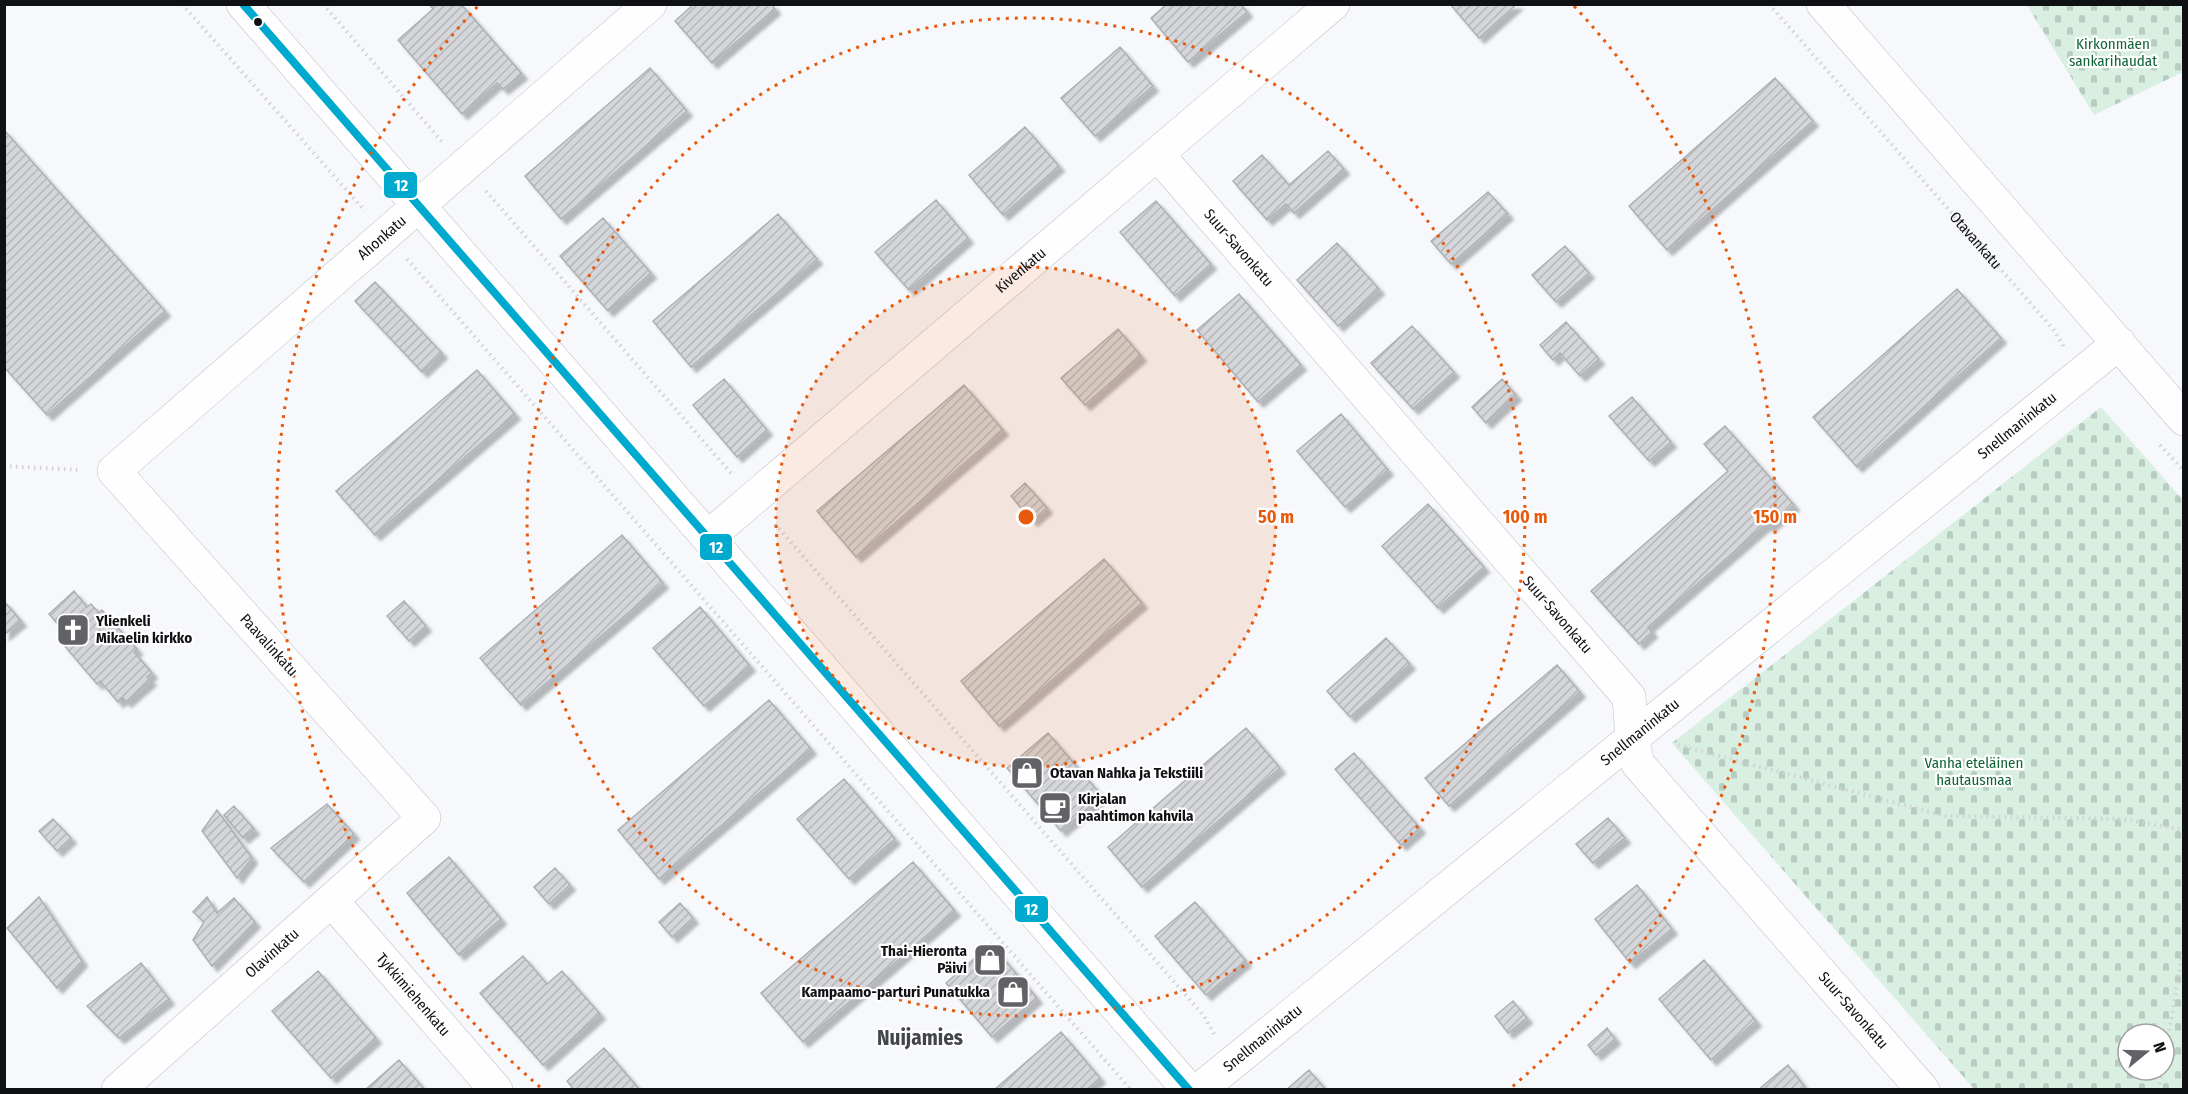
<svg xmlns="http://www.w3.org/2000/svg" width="2188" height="1094" viewBox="0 0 2188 1094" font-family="'Fira Sans Condensed',sans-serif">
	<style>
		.cemetery { fill: url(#cemetery-stones); fill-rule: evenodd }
		.building { fill: url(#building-hatch); stroke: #aeb0b3; stroke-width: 1.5; filter: url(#shadow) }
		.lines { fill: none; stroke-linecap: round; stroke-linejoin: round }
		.street-casing { stroke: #bebfc3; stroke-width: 34 }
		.secondary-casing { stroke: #bebfc3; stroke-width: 34 }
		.path { stroke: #d1d1d2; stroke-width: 4; stroke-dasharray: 1.5 4.5; stroke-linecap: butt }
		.street { stroke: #fefeff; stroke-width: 33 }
		.secondary { stroke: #fefeff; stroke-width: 33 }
		.bus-1-casing { stroke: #fff; stroke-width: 12 }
		.bus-1 { stroke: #00a9ce; stroke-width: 8 }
		.ring { fill: none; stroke: #e8590c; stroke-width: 3; stroke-dasharray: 3 6 }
		.bus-dot { fill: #101114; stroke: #fff; stroke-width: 2 }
		.labels { text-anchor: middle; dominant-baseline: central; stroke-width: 4.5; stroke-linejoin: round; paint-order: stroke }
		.park-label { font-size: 15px; fill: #116438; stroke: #fff }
		.street-label { font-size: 15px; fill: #101114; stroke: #fff }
		.poi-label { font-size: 15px; font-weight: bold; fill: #101114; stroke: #fff; text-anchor: start }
		.district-label { font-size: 21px; font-weight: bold; fill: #42454c; stroke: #fff }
		.centre { fill: #e8590c; stroke: #fff; stroke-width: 3 }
		.ring-label { font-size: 18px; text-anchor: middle; font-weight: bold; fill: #e8590c; stroke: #fff; stroke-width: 4.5; stroke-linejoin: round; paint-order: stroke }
		.line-badge { stroke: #fff; stroke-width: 2 }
		.badge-label { font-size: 16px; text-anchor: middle; font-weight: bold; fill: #fff }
	</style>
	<defs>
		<pattern id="cemetery-stones" width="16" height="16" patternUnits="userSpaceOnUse" patternTransform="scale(1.5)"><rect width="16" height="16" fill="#d8efe2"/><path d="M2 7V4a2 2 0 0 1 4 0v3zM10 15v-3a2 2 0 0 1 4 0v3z" fill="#b8ccc1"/></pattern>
		<pattern id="building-hatch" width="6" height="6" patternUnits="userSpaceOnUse" patternTransform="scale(1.5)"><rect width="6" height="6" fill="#d4d6d9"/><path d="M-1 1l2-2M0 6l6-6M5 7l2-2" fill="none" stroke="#b5b7b9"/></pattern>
		<filter id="shadow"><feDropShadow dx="5.5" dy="5.5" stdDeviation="1.5" flood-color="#0004"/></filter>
	</defs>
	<rect width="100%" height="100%" fill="#f6f8fc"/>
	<path class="cemetery" d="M2027 5H2183V72L2094 115Z
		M2101 407 2183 500V1089H1974L1672 743ZM2128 1034H2164V1070H2128Z"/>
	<path class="building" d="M429 4H461L522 74 503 89 497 83 462 114 398 40 433 9Z
		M694 4H772L775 9 712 63 675 21Z
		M1167 4H1241L1247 12 1188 62 1151 18Z
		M1450 4H1517L1479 38Z
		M1120 47 1153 86 1095 136 1061 98Z
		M650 68 687 111 561 219 525 176Z
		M1775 78 1813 121 1667 250 1629 206Z
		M1025 127 1059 166 1003 215 969 175Z
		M4 130 165 311 47 415 4 367Z
		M1328 151 1344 169 1294 213 1286 204 1267 220 1233 181 1262 155 1289 185Z
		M1488 192 1508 214 1451 264 1431 241Z
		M936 200 968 238 909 290 875 252Z
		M1156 201 1211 264 1175 296 1120 232Z
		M778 214 817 259 691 367 653 321Z
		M603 218 651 273 608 311 560 256Z
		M1337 243 1379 289 1338 326 1297 280Z
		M1565 246 1589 273 1556 302 1532 275Z
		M375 282 442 353 422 372 355 301Z
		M1957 289 2001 338 1857 467 1813 417Z
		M1239 294 1301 365 1258 402 1197 330Z
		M1566 322 1599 359 1580 376 1560 353 1553 360 1540 345Z
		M1412 326 1454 372 1413 409 1371 363Z
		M1118 329 1141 356 1085 405 1061 378Z
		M477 370 515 414 375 535 336 491Z
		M724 379 767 430 737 457 693 405Z
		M1502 379 1516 395 1486 423 1472 407Z
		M964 385 1003 430 856 557 817 511Z
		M1632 397 1671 442 1649 461 1609 416Z
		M1341 414 1388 470 1345 507 1297 451Z
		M1725 426 1794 505 1769 527 1766 524 1648 627 1652 632 1639 644 1591 591 1728 471 1704 444Z
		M1025 483 1047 508 1032 521 1011 496Z
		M1428 504 1484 567 1438 608 1382 546Z
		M622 535 663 583 521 705 480 658Z
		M1104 559 1142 603 999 726 961 681Z
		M74 591 87 607 91 604 99 613 102 610 137 649 134 652 152 673 147 677 151 680 126 702 123 698 118 702 100 681 97 684 63 644 66 641 58 632 62 629 49 614Z
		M4 601 21 621 4 635Z
		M404 601 426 626 409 641 387 616Z
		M700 607 750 666 704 706 653 648Z
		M1386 638 1410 664 1350 717 1327 691Z
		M1557 665 1580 692 1449 806 1425 778Z
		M769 700 811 749 659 879 618 830Z
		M1246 728 1280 768 1142 887 1108 847Z
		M1048 733 1102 796 1061 831 1007 768Z
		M1354 753 1420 828 1401 845 1335 769Z
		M844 779 895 839 849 879 797 819Z
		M327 804 354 834 304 882 271 848Z
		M234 806 254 829 243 838 224 815Z
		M217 810 252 858 237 878 202 831Z
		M1608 818 1625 838 1593 863 1576 844Z
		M53 819 71 838 57 851 39 831Z
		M449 857 501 919 459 955 407 893Z
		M913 862 955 911 803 1042 761 993Z
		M555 868 570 885 549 904 534 887Z
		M1637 885 1672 929 1630 963 1595 919Z
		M39 897 82 961 57 988 7 928Z
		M207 897 217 913 234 898 255 922 212 966 193 940 204 922 193 912Z
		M1195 902 1246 961 1206 995 1155 936Z
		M680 903 693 918 672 937 659 922Z
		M991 944 1037 998 992 1037 946 983Z
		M523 956 547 984 562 971 600 1014 543 1065 480 993Z
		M1704 960 1756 1021 1711 1060 1659 999Z
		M141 963 169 999 119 1038 87 1006Z
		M318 971 376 1038 331 1078 272 1011Z
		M1513 1001 1527 1018 1508 1033 1495 1016Z
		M1607 1028 1615 1039 1596 1055 1588 1045Z
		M1061 1032 1100 1078 1086 1090H994Z
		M604 1048 640 1090H574L567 1081Z
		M399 1060 425 1090H365Z
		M1788 1065 1807 1090H1758Z
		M1309 1070 1326 1090H1286Z"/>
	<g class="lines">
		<defs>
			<g id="street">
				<path d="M243 4 1189 1090"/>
				<path id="s2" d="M1158 155 1629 697 1632 738 1638 764 1923 1090"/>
				<path id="s3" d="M708 537 1333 4"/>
				<path id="s4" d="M332 901 496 1090"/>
				<path id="s5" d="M118 1090 424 818 114 471 650 4"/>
				<path id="s6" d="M1199 1090 2119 343"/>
			</g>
			<path id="secondary" d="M1823 4 2184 419"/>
		</defs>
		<use href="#street" class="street-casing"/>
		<use href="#secondary" class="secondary-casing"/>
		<g class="path">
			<path d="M182 4 365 211"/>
			<path d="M323 4 443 143"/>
			<path id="s1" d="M1769 4 2053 329 2064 347"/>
			<path d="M486 191 731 473"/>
			<path d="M407 259 1131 1090"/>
			<path d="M2160 445 2184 471"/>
			<path d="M4 466 81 470"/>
			<path d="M775 524 1204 1016 1214 1034"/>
			<path d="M1678 745 1945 816 2122 819 2184 830"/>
			<path d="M2164 1060 2184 945"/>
			<path d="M2159 1090 2162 1070"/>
		</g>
		<use href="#street" class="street"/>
		<use href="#secondary" class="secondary"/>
		<defs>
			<path id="bus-1" d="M243 4 1189 1090"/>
		</defs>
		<use href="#bus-1" class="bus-1-casing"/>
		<use href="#bus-1" class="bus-1"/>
	</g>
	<circle cx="1026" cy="517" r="250" fill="#e8590c" fill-opacity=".12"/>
	<g class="ring">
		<circle cx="1026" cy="517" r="250"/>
		<circle cx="1026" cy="517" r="499"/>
		<path d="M540 1087A749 749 0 0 1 478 6M1574 6A749 749 0 0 1 1512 1087"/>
	</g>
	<defs>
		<symbol id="church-square" viewBox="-11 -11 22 22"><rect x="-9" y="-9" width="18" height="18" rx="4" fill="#606265" stroke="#fff"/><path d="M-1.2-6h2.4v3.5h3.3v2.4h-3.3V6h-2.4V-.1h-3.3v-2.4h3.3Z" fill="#fff"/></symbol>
		<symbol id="shop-square" viewBox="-11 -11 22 22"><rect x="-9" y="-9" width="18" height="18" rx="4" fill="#606265" stroke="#fff"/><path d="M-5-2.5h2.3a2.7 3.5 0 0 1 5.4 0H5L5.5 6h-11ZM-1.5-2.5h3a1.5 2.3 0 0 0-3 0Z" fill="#fff"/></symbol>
		<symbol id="cafe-square" viewBox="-11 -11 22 22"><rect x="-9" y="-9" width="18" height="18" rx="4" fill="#606265" stroke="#fff"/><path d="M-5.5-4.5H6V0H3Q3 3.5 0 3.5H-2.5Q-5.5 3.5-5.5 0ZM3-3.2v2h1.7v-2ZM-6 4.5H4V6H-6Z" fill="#fff"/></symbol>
	</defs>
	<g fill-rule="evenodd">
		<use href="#church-square" x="54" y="611" width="38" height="38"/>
		<use href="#shop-square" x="1008" y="754" width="38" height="38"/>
		<use href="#cafe-square" x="1036" y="789" width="38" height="38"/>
		<use href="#shop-square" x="971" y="941" width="38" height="38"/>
		<use href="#shop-square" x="994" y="973" width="38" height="38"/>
	</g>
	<circle class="bus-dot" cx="258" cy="22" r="5"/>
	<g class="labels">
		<g class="park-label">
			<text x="2113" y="44">Kirkonmäen<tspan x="2113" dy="17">sankarihaudat</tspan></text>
			<text x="1974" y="763">Vanha eteläinen<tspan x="1974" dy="17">hautausmaa</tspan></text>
		</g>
		<g class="street-label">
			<text stroke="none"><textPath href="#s5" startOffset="1230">Ahonkatu</textPath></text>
			<text stroke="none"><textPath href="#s1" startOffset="314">Otavankatu</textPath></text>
			<text stroke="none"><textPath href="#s2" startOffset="123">Suur-Savonkatu</textPath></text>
			<text stroke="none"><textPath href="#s3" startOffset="411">Kivenkatu</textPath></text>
			<text stroke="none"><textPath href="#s6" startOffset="1054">Snellmaninkatu</textPath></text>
			<text stroke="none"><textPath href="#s2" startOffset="609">Suur-Savonkatu</textPath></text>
			<text transform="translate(269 645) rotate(48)">Paavalinkatu</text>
			<text stroke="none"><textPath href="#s6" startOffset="568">Snellmaninkatu</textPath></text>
			<text stroke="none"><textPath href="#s5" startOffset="206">Olavinkatu</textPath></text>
			<text stroke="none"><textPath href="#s4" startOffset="124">Tykkimiehenkatu</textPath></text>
			<text stroke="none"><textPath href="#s2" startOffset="1113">Suur-Savonkatu</textPath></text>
			<text stroke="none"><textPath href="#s6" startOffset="82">Snellmaninkatu</textPath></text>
		</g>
		<g class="poi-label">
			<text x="96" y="621">Ylienkeli<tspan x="96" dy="17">Mikaelin kirkko</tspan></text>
			<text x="1050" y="773">Otavan Nahka ja Tekstiili</text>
			<text x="1078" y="799">Kirjalan<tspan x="1078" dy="17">paahtimon kahvila</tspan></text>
			<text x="967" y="951" text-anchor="end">Thai-Hieronta<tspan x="967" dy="17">Päivi</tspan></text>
			<text x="990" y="992" text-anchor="end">Kampaamo-parturi Punatukka</text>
		</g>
		<g class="district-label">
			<text x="920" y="1038">Nuijamies</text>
		</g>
	</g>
	<circle cx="1026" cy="517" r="9" class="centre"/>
	<g class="ring-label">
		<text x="1276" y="523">50 m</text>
		<text x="1525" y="523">100 m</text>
		<text x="1775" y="523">150 m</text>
	</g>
	<g class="line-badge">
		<rect x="383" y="171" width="35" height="28" rx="6" fill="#00a9ce"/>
		<rect x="699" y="533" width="34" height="28" rx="6" fill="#00a9ce"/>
		<rect x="1014" y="895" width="35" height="28" rx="6" fill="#00a9ce"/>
	</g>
	<g class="badge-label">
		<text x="401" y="191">12</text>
		<text x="716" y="553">12</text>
		<text x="1031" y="915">12</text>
	</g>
	<rect width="2188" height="1094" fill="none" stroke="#101114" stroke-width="12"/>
	<g transform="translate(2146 1052) rotate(71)"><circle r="28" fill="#ffffff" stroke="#9fa0a1" stroke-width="1.5"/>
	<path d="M0-4.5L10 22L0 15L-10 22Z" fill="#606265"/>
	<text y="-9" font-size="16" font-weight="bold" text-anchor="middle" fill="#101114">N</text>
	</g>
</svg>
